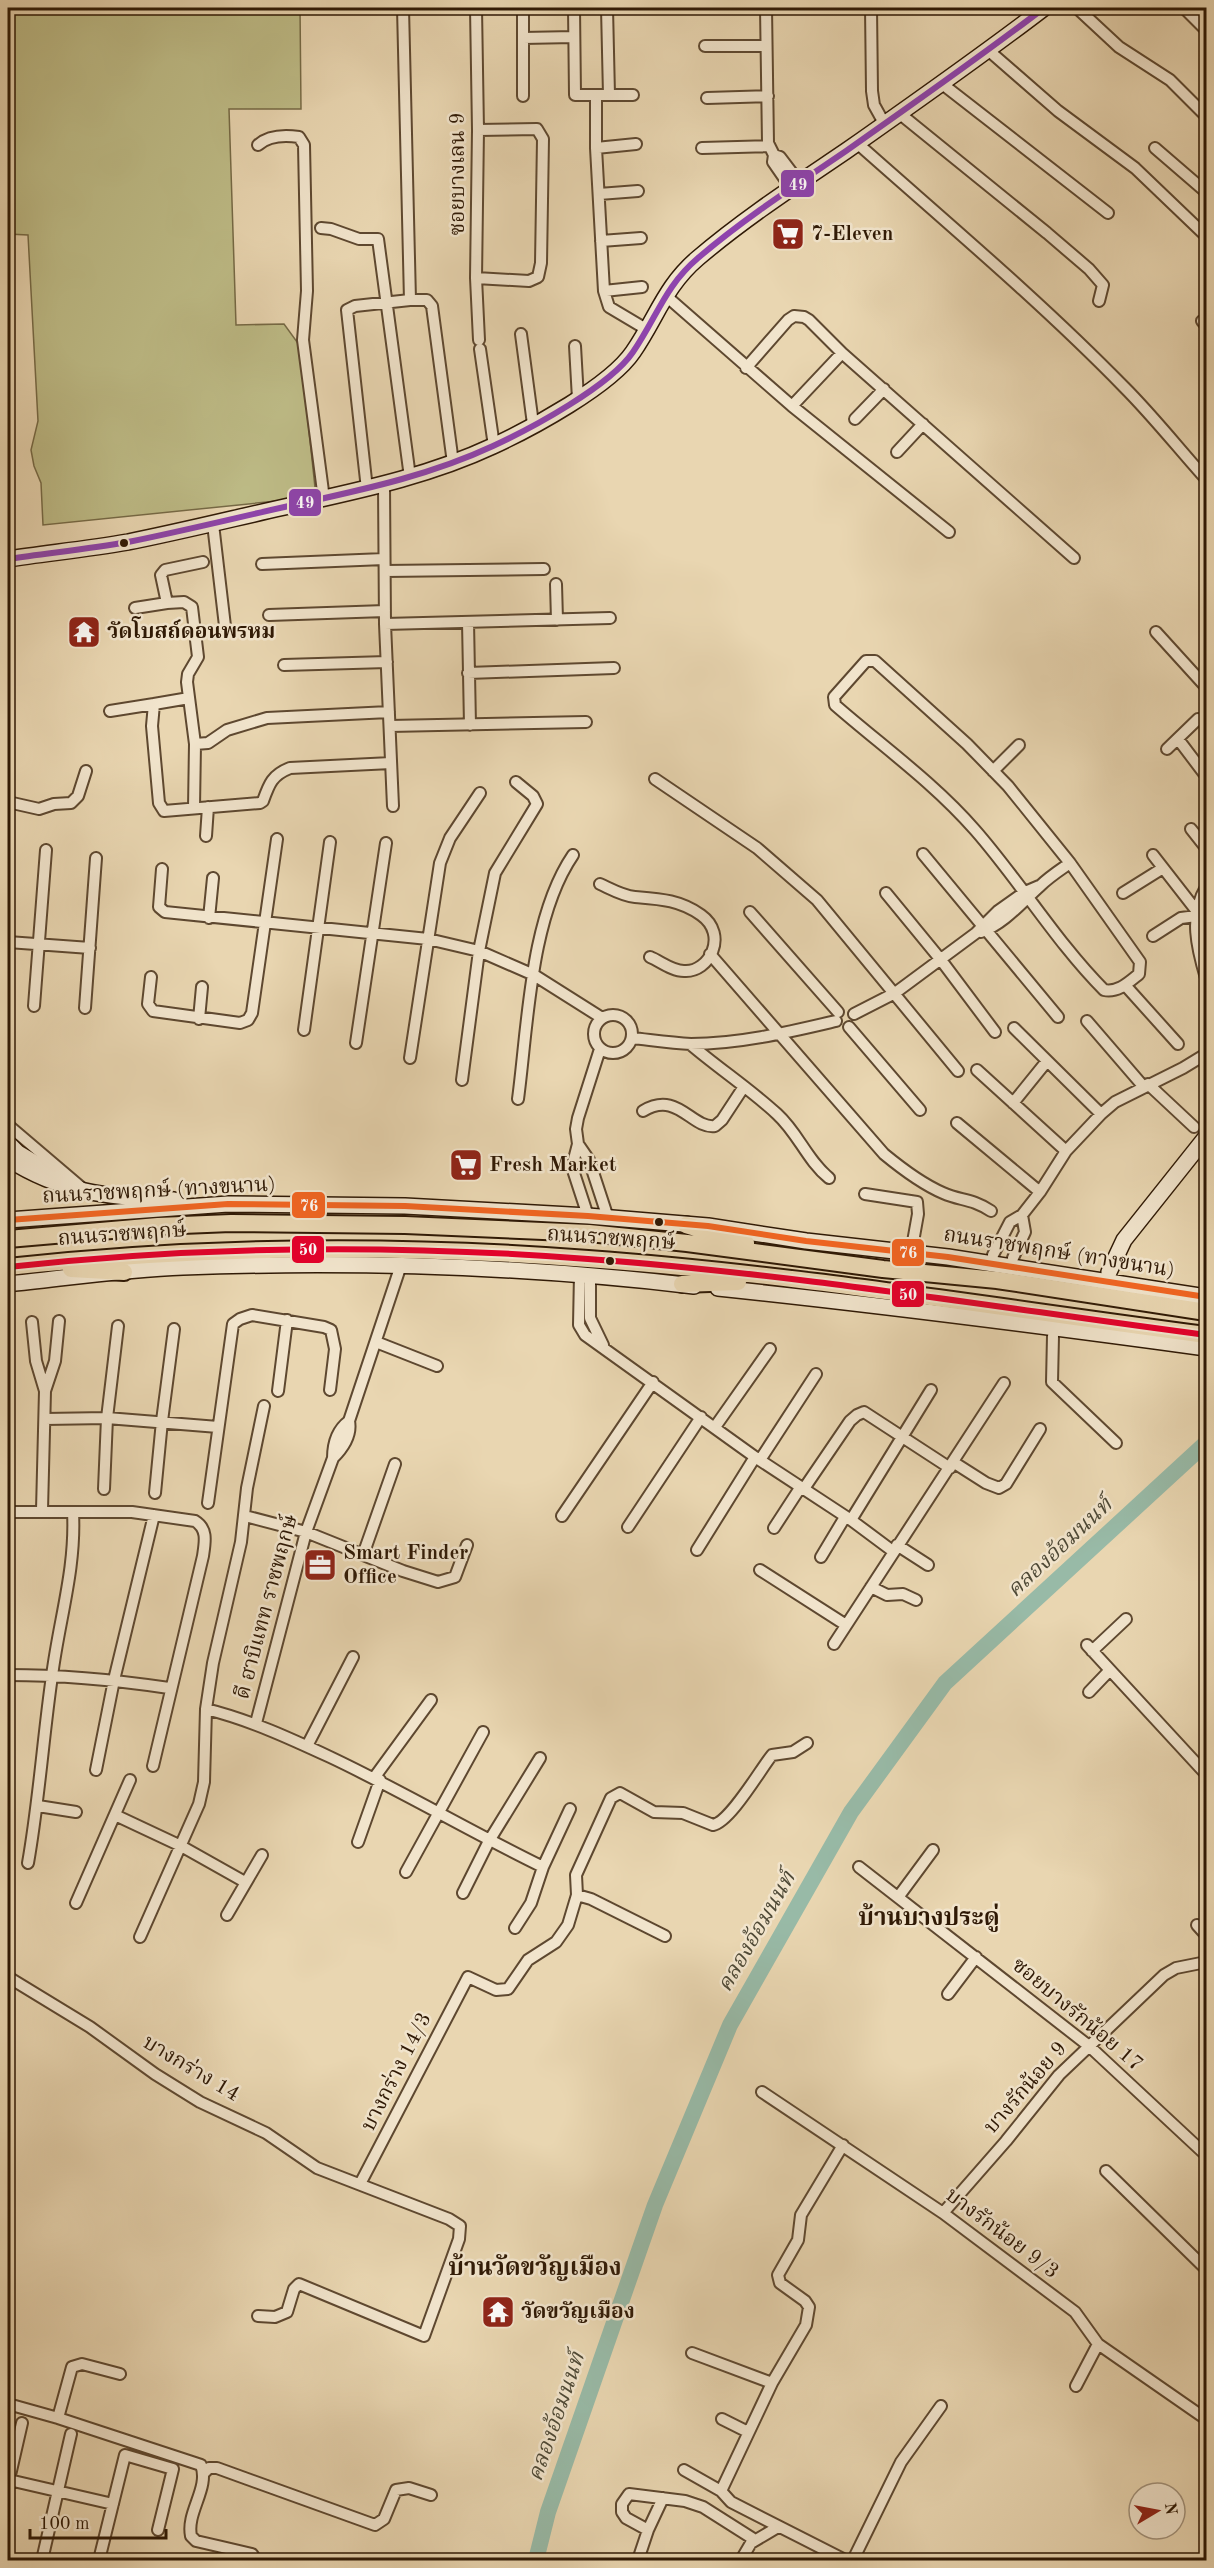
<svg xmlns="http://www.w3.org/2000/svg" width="1214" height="2568" viewBox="0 0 1214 2568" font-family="'Old Standard TT','Noto Serif Thai',serif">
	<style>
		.green { fill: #bebc87; stroke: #766a46; stroke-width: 1.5 }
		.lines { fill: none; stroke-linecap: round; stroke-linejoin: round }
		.river { stroke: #98baa7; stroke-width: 16 }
		.street-casing { stroke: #5e4830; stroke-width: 14 }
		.secondary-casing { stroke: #2f1905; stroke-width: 18 }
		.primary-casing { stroke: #2f1905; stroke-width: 20 }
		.street { stroke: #f1e4cc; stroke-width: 10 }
		.secondary { stroke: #f1e4cc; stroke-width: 15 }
		.primary { stroke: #e9d6b1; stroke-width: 16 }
		.bus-1-casing { stroke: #f1e4cc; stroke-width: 10 }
		.bus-2-casing { stroke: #f1e4cc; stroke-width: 10 }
		.bus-3-casing { stroke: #f1e4cc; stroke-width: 10 }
		.bus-1 { stroke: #8e44ad; stroke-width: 6 }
		.bus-2 { stroke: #f26522; stroke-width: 6 }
		.bus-3 { stroke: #e4002b; stroke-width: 6 }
		.bus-dot { fill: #2f1905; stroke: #f1e4cc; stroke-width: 2 }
		.labels { text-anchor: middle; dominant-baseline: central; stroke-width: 5; stroke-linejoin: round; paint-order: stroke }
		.street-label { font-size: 21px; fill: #2f1905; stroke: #f1e4cc }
		.poi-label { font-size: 21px; font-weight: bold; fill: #2f1905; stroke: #f1e4cc; text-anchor: start }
		.water-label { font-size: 22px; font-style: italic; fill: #4e4936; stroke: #f1e4cc }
		.quarter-label { font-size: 24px; font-weight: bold; fill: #2f1905; stroke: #f1e4cc }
		.line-badge { stroke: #f1e4cc; stroke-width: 2 }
		.badge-label { font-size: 16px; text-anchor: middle; font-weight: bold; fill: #fff }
	</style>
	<rect width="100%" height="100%" fill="#e9d6b1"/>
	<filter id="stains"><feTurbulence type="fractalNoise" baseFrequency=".00333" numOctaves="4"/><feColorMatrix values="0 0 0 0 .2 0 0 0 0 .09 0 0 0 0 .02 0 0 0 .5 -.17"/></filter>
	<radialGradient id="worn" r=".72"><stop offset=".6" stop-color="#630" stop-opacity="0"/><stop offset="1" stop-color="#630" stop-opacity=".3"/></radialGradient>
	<path class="green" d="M8 8H300L301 109H229L236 325 284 324 300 346 316 497 43 525 41 483 34 466 31 450 38 421 28 235 8 234Z"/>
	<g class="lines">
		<path class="river" d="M536 2560 548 2512 655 2205 730 2025 851 1812 945 1683 1206 1443"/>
		<defs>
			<path id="street" d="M403 8 410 300H427L432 306 453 463
				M476 8 478 130 476 278 479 340
				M523 8V96
				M574 8 575 95H596
				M607 8 609 95H596V148L604 291 609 307 646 329
				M766 8 768 143 774 155 773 162 791 188
				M871 8 872 91 874 105 884 123
				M1077 8 1119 47 1170 80 1206 116
				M1184 8 1206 30
				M523 38 574 37
				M705 46H766
				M988 50 1058 111 1135 168 1206 236
				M941 83 1108 213
				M609 95H633
				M707 98 768 96
				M899 113 1047 233 1089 269 1103 285 1099 301
				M857 143C947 223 1040 301 1124 387 1153 416 1179 449 1206 479
				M258 145C269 135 285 135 299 137L304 145 307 291 303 340 324 499
				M596 148 636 144
				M702 148 769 146
				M1155 148 1206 192
				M774 155 780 157 799 182
				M599 194 638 191
				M321 228 331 229 359 239H378L410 477
				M601 241 641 238
				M476 278 529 281 538 277 541 263 543 139 537 129 478 130
				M604 291 642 287
				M665 295 792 406 949 532
				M1202 321 1206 326
				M521 334 533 424
				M575 346 578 399
				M480 349 494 446
				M746 368 788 320 794 316 804 317 809 320 842 353 1074 558
				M792 406 842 353
				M855 419 884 389
				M897 452 923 424
				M384 485 385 624 393 806
				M367 489 347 310 355 306 410 300
				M213 524 225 626
				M203 562 165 570 161 575 167 603 184 602 192 607 198 657 188 674 187 682 195 744 208 743 227 730 267 718 389 712
				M262 564 384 559
				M385 571 544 569
				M556 584 557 620
				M135 608 167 603
				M269 615 385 611
				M468 622 470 725
				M385 624 610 618
				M1156 632 1206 687
				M866 661H875L967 744 1008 786 1070 863 1140 962 1139 974C1129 982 1118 993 1104 990 1057 943 1019 880 975 830 933 782 882 746 835 705L834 697Z
				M284 665 387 662
				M468 673 614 668
				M189 698 154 704 152 726 159 803 164 811 260 803 263 801C269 784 272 775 290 768L391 763
				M110 711 154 704
				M390 726 586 722
				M1178 739 1206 776
				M1167 749 1198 719
				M993 771 1019 745
				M655 779 757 848 817 900 958 1071
				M8 802 39 809 54 804 71 803 78 796 86 771
				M194 808 195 744
				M1191 829 1206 848
				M206 836 208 807
				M923 854 1058 1017
				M1153 855 1206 923
				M162 869 159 907 165 912 428 939 479 951 534 975 602 1018
				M600 884C611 889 623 896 635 897 660 899 680 900 701 915 729 935 709 973 684 971 672 971 660 961 650 957
				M1206 887C1189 916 1197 948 1206 978
				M886 893 941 960 995 1032
				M1123 893 1163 868
				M750 912 838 1012
				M209 918 213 878
				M981 932C1004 924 1022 902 1040 886 1049 877 1060 870 1070 863
				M1153 936 1181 918 1196 916
				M8 942 90 948
				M710 954 884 1154C901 1168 922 1184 943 1193 961 1201 971 1198 991 1211
				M151 977 148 1004 153 1011 240 1023 248 1020 252 1013 277 839
				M1125 985 1178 1044
				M34 1006 46 850
				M85 1008 96 858
				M854 1014 895 993 976 933 998 911 1025 892 1039 886
				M594 1034a19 19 0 1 1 38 0a19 19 0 1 1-38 0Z
				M199 1019 202 987
				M1087 1021 1143 1086
				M849 1027 920 1110
				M1014 1028 1101 1114
				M304 1030 330 842
				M632 1038C651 1040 671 1043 691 1044 740 1044 789 1032 836 1021
				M356 1043 386 843
				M690 1044C718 1068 750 1089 777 1114 798 1133 807 1160 829 1178
				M410 1058 440 863 450 838 480 793
				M977 1070 1066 1151
				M462 1080 479 951 495 873 537 804 533 796 516 782
				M1148 1084 1194 1127
				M518 1099C528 1024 530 918 573 855
				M1013 1103 1047 1061
				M643 1111C678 1090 691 1129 715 1126L722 1120 743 1088
				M957 1123 1040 1192
				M8 1125 82 1188
				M578 1144 589 1160 608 1218
				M1195 1149 1206 1157
				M865 1194 917 1202 918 1214 911 1253
				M588 1216 572 1167 578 1144 576 1129 578 1118 600 1049
				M993 1255 1010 1222 1022 1215 1040 1192 1066 1151 1101 1114 1115 1102 1183 1068 1206 1054
				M1013 1258 1025 1232 1022 1215
				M580 1274 579 1325 585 1335 755 1457 851 1520 894 1552
				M590 1275V1318L603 1345
				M32 1322 36 1361 45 1391 42 1510
				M1053 1336 1052 1382 1116 1443
				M376 1342 437 1366
				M45 1391 55 1361 59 1321
				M278 1391 287 1320
				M45 1419 107 1418 218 1427
				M715 1427 770 1349
				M333 1458C343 1448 352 1436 349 1421
				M760 1460 816 1374
				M953 1462 986 1483 999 1488 1006 1484 1040 1429
				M104 1489 107 1418 118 1326
				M803 1490 850 1421 857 1415 864 1412 950 1468
				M155 1493 162 1421 174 1329
				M208 1503 233 1324 240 1319 252 1315 324 1327 331 1330 335 1349 330 1390
				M8 1512H132L195 1521C208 1529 205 1542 203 1556L153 1766
				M245 1516 306 1532 403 1571 438 1582 455 1577 467 1545
				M562 1516 653 1382
				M851 1520 931 1390
				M628 1527 701 1417
				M774 1528 800 1488
				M897 1545 928 1565
				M697 1550 755 1457
				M363 1555 395 1464
				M821 1557 845 1517
				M760 1570 846 1625
				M871 1587 887 1595 903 1594 916 1600
				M834 1644 1004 1383
				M1087 1645 1206 1774
				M1092 1651 1126 1619
				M8 1675C62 1675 115 1680 169 1688
				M1089 1692 1110 1670
				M206 1709C250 1720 289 1738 330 1757 402 1791 471 1832 543 1867
				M256 1723 306 1532 333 1458C333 1443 337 1430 349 1421L401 1265
				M307 1746 353 1657
				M96 1770 114 1680 154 1515
				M374 1778 431 1700
				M38 1806 76 1812
				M115 1815 181 1846 245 1882
				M358 1842 380 1780
				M28 1863C39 1801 43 1738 52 1676 59 1620 76 1569 73 1512
				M859 1867 1089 2046 1206 2155
				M406 1872 483 1732
				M463 1893 489 1841 540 1758
				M577 1895 591 1899 665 1936
				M899 1896 933 1850
				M76 1903 130 1780
				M227 1915 262 1855
				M1197 1925 1206 1935
				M515 1928 531 1903 543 1867 570 1809
				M140 1937 199 1804 204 1782 206 1709 213 1663 241 1542 247 1488 264 1406
				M8 1977 90 2027 155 2074 200 2102 266 2133 317 2168 449 2219 460 2226 459 2239 424 2336 299 2284 294 2289 287 2312 275 2317 258 2316
				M948 1994 976 1957
				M762 2092 943 2213 1075 2312 1098 2344 1206 2419
				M843 2145 801 2215 798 2240 778 2275 780 2283 805 2301 809 2307 806 2325 772 2383 721 2491 731 2502 845 2560
				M1106 2171 1206 2269
				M360 2184 468 1977 496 1990 508 1989 528 1960 556 1942 568 1925 577 1895 576 1875 611 1798 620 1793 654 1812 683 1813 713 1825C730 1822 760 1770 772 1755L793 1752 807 1743
				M943 2213 1006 2141 1059 2075 1164 1975 1176 1968 1206 1962
				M692 2353 772 2383
				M1076 2386 1098 2344
				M8 2404 58 2418 72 2367 82 2364 120 2374
				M58 2418 201 2465C210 2488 186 2512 191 2536L196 2541 252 2554 256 2560
				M722 2419 748 2432
				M684 2470 721 2491
				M204 2473 209 2468H217L375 2525 384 2519 396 2490 409 2488 431 2495
				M9 2480 113 2504
				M8 2484 22 2423
				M648 2530 663 2498
				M639 2557 648 2530 626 2518 622 2512V2504L629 2494 685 2501 703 2507 755 2540
				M42 2560 71 2434
				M99 2560 125 2455 173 2469 158 2530
				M741 2560 751 2543 778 2527
				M853 2560 901 2462 941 2406"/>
			<path id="secondary" d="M8 559C48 553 88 549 128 542 188 530 247 515 307 502 370 488 433 474 493 446 532 428 610 386 633 352 657 317 665 286 698 258 745 218 796 185 846 151 913 104 980 57 1044 8
				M8 1143 18 1153 55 1175
				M8 1159C65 1195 108 1196 174 1200
				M8 1220 228 1204 405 1206 588 1216 708 1226 806 1241 948 1257 1206 1297
				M1109 1272 1124 1240 1206 1137
				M8 1284C66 1278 125 1269 183 1267 353 1261 526 1266 694 1286
				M718 1288C881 1305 1044 1326 1206 1348"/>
			<path id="primary" d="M686 1225 746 1243
				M8 1239 158 1226 231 1223 405 1225 589 1233 687 1243 883 1269 997 1280 1206 1312
				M8 1267C200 1246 395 1244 588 1259 795 1274 1000 1308 1206 1335
				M71 1269 124 1272
				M682 1284 738 1282"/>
		</defs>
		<use href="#street" class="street-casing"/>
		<use href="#secondary" class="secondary-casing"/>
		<use href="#primary" class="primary-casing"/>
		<use href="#street" class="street"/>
		<use href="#secondary" class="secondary"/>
		<use href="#primary" class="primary"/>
		<defs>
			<path id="bus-1" d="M8 559C48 553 88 549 128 542 188 530 247 515 307 502 370 488 433 474 493 446 532 428 610 386 633 352 657 317 665 286 698 258 745 218 796 185 846 151 913 104 980 57 1044 8"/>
			<path id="bus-2" d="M8 1220 228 1204 405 1206 588 1216 708 1226 806 1241 948 1257 1206 1297"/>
			<path id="bus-3" d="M8 1267C200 1246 395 1244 588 1259 795 1274 1000 1308 1206 1335"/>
		</defs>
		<use href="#bus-1" class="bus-1-casing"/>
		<use href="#bus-2" class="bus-2-casing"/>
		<use href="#bus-3" class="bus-3-casing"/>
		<use href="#bus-1" class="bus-1"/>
		<use href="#bus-2" class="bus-2"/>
		<use href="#bus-3" class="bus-3"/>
	</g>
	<defs>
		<symbol id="supermarket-square" viewBox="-11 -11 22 22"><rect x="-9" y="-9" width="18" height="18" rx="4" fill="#8f2418" stroke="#f1e4cc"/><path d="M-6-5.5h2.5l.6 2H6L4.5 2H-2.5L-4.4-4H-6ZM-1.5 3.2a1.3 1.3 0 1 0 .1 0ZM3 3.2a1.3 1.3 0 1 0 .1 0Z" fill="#fff"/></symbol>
		<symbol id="temple-square" viewBox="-11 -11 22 22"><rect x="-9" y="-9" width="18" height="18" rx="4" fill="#8f2418" stroke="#f1e4cc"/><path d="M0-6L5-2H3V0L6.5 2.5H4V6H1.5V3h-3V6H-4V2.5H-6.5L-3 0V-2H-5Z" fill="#fff"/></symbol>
		<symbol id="office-square" viewBox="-11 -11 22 22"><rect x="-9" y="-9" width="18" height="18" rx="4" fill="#8f2418" stroke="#f1e4cc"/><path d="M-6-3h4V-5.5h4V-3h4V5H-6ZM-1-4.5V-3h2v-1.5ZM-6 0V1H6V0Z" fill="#fff"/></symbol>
	</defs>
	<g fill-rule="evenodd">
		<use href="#supermarket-square" x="769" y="215" width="38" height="38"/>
		<use href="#temple-square" x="65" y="613" width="38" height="38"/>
		<use href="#supermarket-square" x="447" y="1146" width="38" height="38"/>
		<use href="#office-square" x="301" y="1546" width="38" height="38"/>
		<use href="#temple-square" x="479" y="2293" width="38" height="38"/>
	</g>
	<g class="bus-dot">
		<circle cx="124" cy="543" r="5"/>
		<circle cx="659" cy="1222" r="5"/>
		<circle cx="610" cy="1261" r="5"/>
	</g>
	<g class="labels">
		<g class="street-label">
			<text transform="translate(458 174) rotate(-90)">ซอยบางเลน 9</text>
			<text transform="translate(159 1191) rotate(-3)">ถนนราชพฤกษ์ (ทางขนาน)</text>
			<text transform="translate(122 1235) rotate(-4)">ถนนราชพฤกษ์</text>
			<text transform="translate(611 1239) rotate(4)">ถนนราชพฤกษ์</text>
			<text transform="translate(1059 1253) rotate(9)">ถนนราชพฤกษ์ (ทางขนาน)</text>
			<text transform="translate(267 1607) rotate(-75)">ดี ฮาบิแทท ราชพฤกษ์</text>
			<text transform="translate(1077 2015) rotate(40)">ซอยบางรักน้อย 17</text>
			<text transform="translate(191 2069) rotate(31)">บางกร่าง 14</text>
			<text transform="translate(397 2072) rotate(-63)">บางกร่าง 14/3</text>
			<text transform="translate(1026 2088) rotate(-49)">บางรักน้อย 9</text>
			<text transform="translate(1002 2234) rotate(37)">บางรักน้อย 9/3</text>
		</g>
		<g class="poi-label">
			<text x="811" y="234">7-Eleven</text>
			<text x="107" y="632">วัดโบสถ์ดอนพรหม</text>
			<text x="489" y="1165">Fresh Market</text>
			<text x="343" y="1553">Smart Finder<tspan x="343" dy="24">Office</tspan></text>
			<text x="521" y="2312">วัดขวัญเมือง</text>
		</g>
		<g class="water-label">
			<text transform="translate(1060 1548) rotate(-43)">คลองอ้อมนนท์</text>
			<text transform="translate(757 1932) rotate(-60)">คลองอ้อมนนท์</text>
			<text transform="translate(557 2417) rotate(-71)">คลองอ้อมนนท์</text>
		</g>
		<g class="quarter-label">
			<text x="929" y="1919">บ้านบางประดู่</text>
			<text x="535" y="2269">บ้านวัดขวัญเมือง</text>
		</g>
	</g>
	<g class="line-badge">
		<rect x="780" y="169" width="35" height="29" rx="6" fill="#8e44ad"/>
		<rect x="288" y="488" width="34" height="29" rx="6" fill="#8e44ad"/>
		<rect x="291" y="1191" width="35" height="28" rx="6" fill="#f26522"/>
		<rect x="291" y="1235" width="34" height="29" rx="6" fill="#e4002b"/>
		<rect x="891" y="1238" width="34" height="29" rx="6" fill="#f26522"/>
		<rect x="891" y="1280" width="34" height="28" rx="6" fill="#e4002b"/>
	</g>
	<g class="badge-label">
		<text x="798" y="190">49</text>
		<text x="305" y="508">49</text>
		<text x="309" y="1211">76</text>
		<text x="308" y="1255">50</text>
		<text x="908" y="1258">76</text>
		<text x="908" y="1300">50</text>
	</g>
	<rect width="1214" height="2568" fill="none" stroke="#e9d6b1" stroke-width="30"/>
	<rect x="9" y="9" width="1196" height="2550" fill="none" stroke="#2f1905" stroke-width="3"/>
	<rect x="15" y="15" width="1184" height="2538" fill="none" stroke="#2f1905" stroke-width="1.5"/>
	<g transform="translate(1157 2511) rotate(80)"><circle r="28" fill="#f1e4cc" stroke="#a3937c" stroke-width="1.5"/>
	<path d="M0-4.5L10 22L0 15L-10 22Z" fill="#8f2418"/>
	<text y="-9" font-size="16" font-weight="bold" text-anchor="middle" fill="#2f1905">N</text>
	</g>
	<path d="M30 2529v9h136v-9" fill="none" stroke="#2f1905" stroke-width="3"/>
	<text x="39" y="2529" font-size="18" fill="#2f1905" stroke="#f1e4cc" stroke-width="4.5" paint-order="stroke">100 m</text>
	<rect width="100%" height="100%" filter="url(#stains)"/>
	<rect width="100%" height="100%" fill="url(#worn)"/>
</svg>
